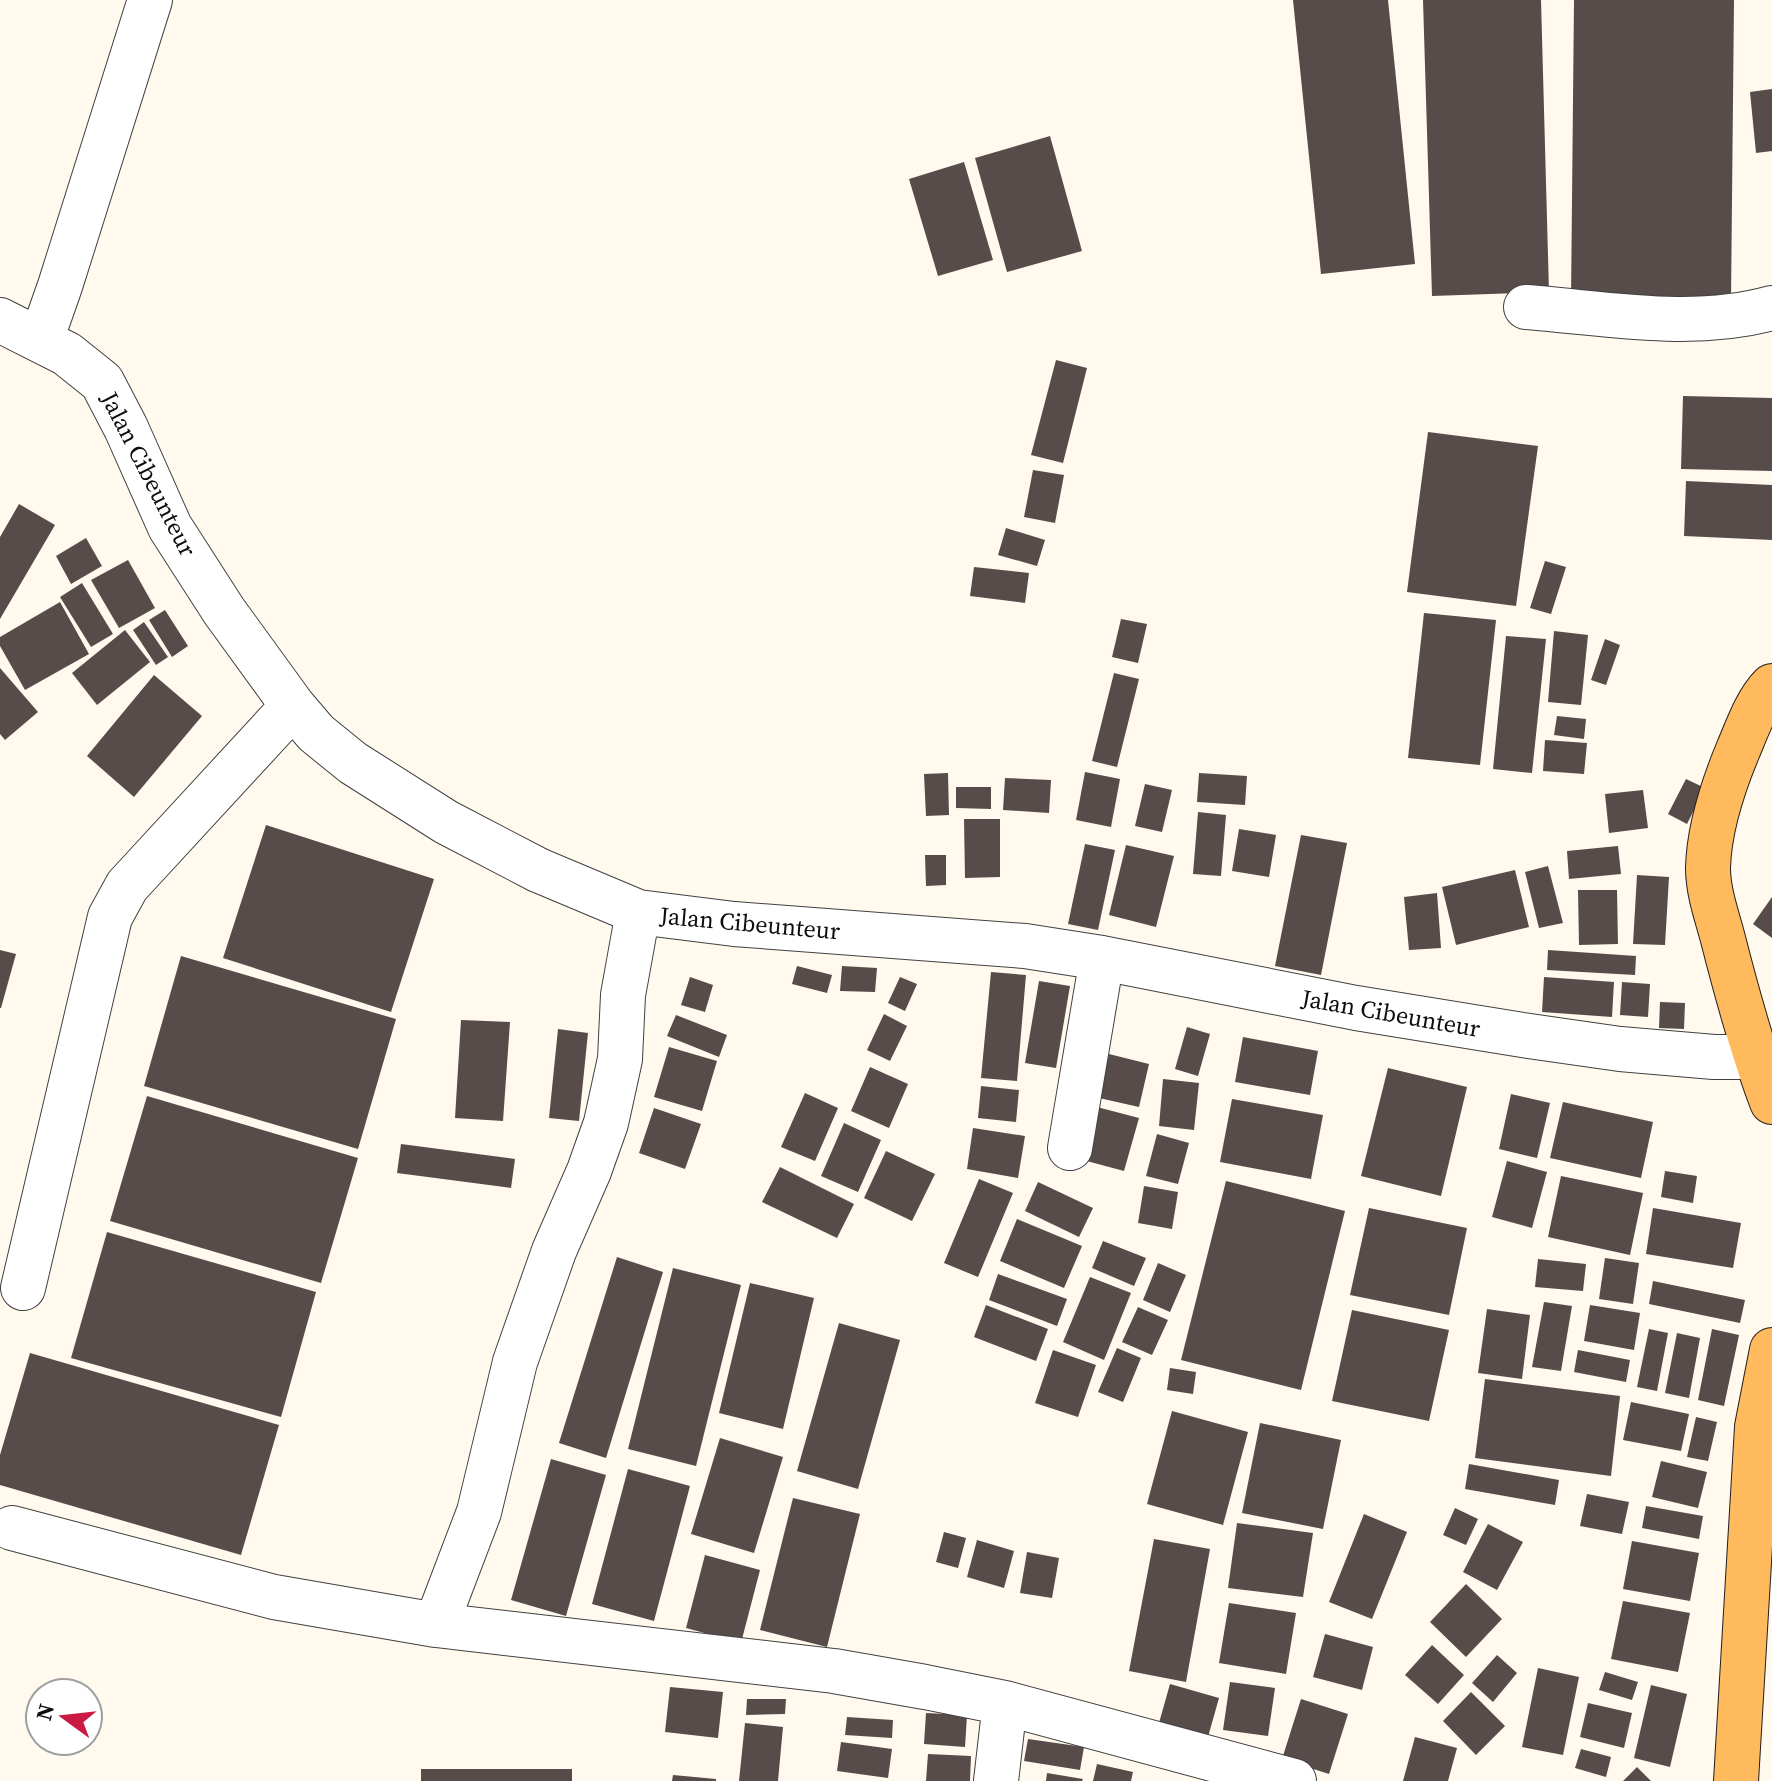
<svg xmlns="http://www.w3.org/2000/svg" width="1772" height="1781" viewBox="0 0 1772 1781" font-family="'Source Serif 4',serif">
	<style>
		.building { fill: #574c49 }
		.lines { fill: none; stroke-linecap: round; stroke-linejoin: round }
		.minor-casing { stroke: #414141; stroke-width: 46 }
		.major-casing { stroke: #1f1f1f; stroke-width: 46 }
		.minor { stroke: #fff; stroke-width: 44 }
		.major { stroke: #ffba5e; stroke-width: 44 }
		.labels { text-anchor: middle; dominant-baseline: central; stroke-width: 8; stroke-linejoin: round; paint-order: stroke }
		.street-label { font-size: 24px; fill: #0e0e0e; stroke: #fff }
	</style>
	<rect width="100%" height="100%" fill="#fff9ee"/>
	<path class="building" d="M1293 0H1388L1415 264 1321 274Z
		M1423 0H1541L1549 292 1432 296Z
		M1574 0H1734L1731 301 1571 300Z
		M1772 89V151L1756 153 1750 92Z
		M1050 136 1082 251 1007 272 975 158Z
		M964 162 993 260 938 276 909 179Z
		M1056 360 1087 368 1063 463 1031 455Z
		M1683 396 1772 398V471L1681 469Z
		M1428 432 1538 446 1516 606 1407 592Z
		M1033 470 1064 475 1055 523 1024 517Z
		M1686 481 1772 485V540L1684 536Z
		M19 504 55 525 0 619V537Z
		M1006 528 1045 540 1037 566 998 555Z
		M86 538 102 566 71 584 56 556Z
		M128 560 155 608 119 628 91 580Z
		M1545 561 1566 567 1551 614 1530 608Z
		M974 567 1029 573 1025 603 970 596Z
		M82 583 113 634 91 647 60 597Z
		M60 602 89 654 25 690 0 646V637Z
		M165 610 188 646 172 657 149 620Z
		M1424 613 1496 620 1480 765 1408 758Z
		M1121 619 1147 624 1138 663 1112 657Z
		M144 622 168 657 156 665 133 630Z
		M125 630 150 662 97 705 72 673Z
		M1554 631 1588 635 1581 705 1548 702Z
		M1506 636 1546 639 1532 773 1493 769Z
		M1605 639 1620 645 1606 685 1591 680Z
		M0 668 38 712 5 740 0 734Z
		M1114 673 1139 679 1117 767 1092 761Z
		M154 675 202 716 134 797 87 756Z
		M1557 716 1586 719 1584 739 1554 735Z
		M1545 740 1587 743 1584 774 1543 771Z
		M1085 772 1120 779 1111 827 1076 820Z
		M948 773 949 815 926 816 924 774Z
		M1199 773 1247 776 1245 805 1197 802Z
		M1005 778 1051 780 1049 813 1003 810Z
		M1686 779 1705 788 1687 824 1668 814Z
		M1145 784 1172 790 1162 832 1135 826Z
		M956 787H991V809L956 808Z
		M1643 790 1648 828 1609 833 1605 794Z
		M1198 812 1226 815 1221 876 1193 874Z
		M964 819H1000V877L965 878Z
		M266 825 434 879 391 1012 223 958Z
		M1239 829 1276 835 1269 877 1232 871Z
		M1301 835 1347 843 1321 975 1275 966Z
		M1085 844 1115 850 1098 930 1068 924Z
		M1126 845 1174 856 1156 927 1109 915Z
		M1618 846 1621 874 1569 879 1567 851Z
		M925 855H946V885L926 886Z
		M1548 866 1563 923 1539 928 1525 872Z
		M1515 870 1529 927 1456 945 1442 887Z
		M1637 875 1669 877 1665 945 1633 944Z
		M1578 890H1617L1618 944 1579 945Z
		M1437 893 1441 948 1409 950 1404 897Z
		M1772 897V938L1753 924Z
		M0 950 16 954 1 1008H0Z
		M1548 950 1636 956 1635 975 1547 970Z
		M181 956 396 1019 358 1149 144 1086Z
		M797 966 832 975 827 993 792 984Z
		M842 966 877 968 875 992 840 991Z
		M991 972 1026 975 1017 1081 981 1078Z
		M690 977 713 985 705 1012 681 1005Z
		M900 977 917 984 905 1011 888 1003Z
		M1544 977 1614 982 1612 1017 1542 1012Z
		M1039 981 1070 986 1056 1068 1025 1063Z
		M1622 982 1650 984 1648 1017 1620 1015Z
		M1660 1002 1685 1003 1684 1029 1659 1028Z
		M884 1014 907 1026 890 1061 867 1050Z
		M676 1015 727 1035 719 1057 667 1036Z
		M461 1020 510 1022 503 1121 455 1118Z
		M1187 1027 1210 1034 1198 1076 1175 1069Z
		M558 1029 588 1033 579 1121 549 1118Z
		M1243 1037 1318 1051 1310 1095 1235 1082Z
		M669 1047 717 1061 702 1111 654 1097Z
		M1109 1054 1149 1064 1139 1107 1099 1098Z
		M870 1067 908 1084 889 1128 851 1111Z
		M1388 1068 1467 1087 1441 1196 1361 1176Z
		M1163 1079 1199 1083 1194 1130 1159 1126Z
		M981 1086 1019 1090 1016 1122 978 1118Z
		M805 1093 838 1108 815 1161 781 1147Z
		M1511 1094 1550 1103 1537 1158 1499 1149Z
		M147 1096 358 1158 321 1283 110 1221Z
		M1232 1099 1323 1115 1311 1179 1220 1162Z
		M1563 1102 1653 1122 1641 1178 1550 1158Z
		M1097 1107 1139 1118 1124 1171 1083 1160Z
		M654 1108 701 1124 685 1169 639 1153Z
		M844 1123 881 1140 858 1192 821 1176Z
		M973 1128 1025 1136 1018 1178 967 1169Z
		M1157 1134 1189 1143 1178 1184 1146 1176Z
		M401 1144 515 1159 511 1188 397 1173Z
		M886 1151 935 1174 912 1221 864 1198Z
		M1507 1161 1547 1172 1532 1228 1492 1217Z
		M780 1167 854 1204 837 1238 762 1202Z
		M1665 1171 1697 1176 1693 1203 1661 1197Z
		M1561 1176 1643 1193 1630 1255 1548 1237Z
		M979 1179 1013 1193 978 1277 944 1263Z
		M1226 1181 1345 1211 1301 1390 1181 1360Z
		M1038 1182 1093 1208 1079 1237 1025 1211Z
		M1144 1186 1178 1192 1172 1229 1138 1223Z
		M1369 1208 1467 1228 1449 1315 1350 1295Z
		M1653 1208 1741 1223 1733 1268 1646 1254Z
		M1017 1219 1082 1246 1064 1288 1000 1261Z
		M107 1232 316 1292 281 1417 71 1358Z
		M1103 1241 1146 1258 1134 1286 1092 1268Z
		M617 1257 663 1272 606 1458 559 1443Z
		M1605 1258 1639 1263 1633 1304 1599 1299Z
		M1538 1259 1586 1264 1583 1291 1535 1287Z
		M1158 1263 1186 1275 1170 1312 1143 1300Z
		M673 1268 741 1285 696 1466 628 1449Z
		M998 1274 1067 1299 1057 1326 989 1300Z
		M1090 1277 1131 1293 1104 1360 1063 1342Z
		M1653 1281 1745 1300 1740 1323 1649 1304Z
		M750 1283 814 1298 783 1429 719 1413Z
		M1544 1302 1572 1306 1561 1371 1532 1367Z
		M986 1305 1048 1329 1036 1361 974 1337Z
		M1590 1305 1640 1313 1634 1350 1584 1341Z
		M1138 1307 1168 1320 1152 1355 1122 1342Z
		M1487 1309 1530 1315 1522 1379 1478 1373Z
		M1352 1310 1449 1330 1429 1421 1332 1401Z
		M839 1323 900 1340 858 1489 797 1471Z
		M1649 1329 1668 1333 1657 1391 1637 1387Z
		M1712 1329 1739 1335 1724 1406 1698 1400Z
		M1677 1333 1700 1338 1689 1398 1665 1393Z
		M1117 1348 1141 1358 1123 1402 1098 1392Z
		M1053 1350 1096 1365 1078 1417 1035 1403Z
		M1578 1350 1630 1360 1626 1382 1574 1372Z
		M30 1353 279 1425 241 1555 0 1485V1455Z
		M1170 1368 1196 1372 1193 1394 1167 1390Z
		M1485 1379 1620 1396 1611 1476 1475 1458Z
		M1631 1402 1689 1414 1681 1451 1623 1440Z
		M1172 1411 1248 1432 1223 1525 1147 1504Z
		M1696 1417 1717 1422 1708 1461 1687 1457Z
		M1260 1423 1341 1440 1323 1529 1242 1513Z
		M720 1438 783 1457 754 1553 691 1534Z
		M551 1459 606 1475 566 1616 511 1600Z
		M1661 1461 1707 1472 1698 1508 1652 1497Z
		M1469 1464 1559 1480 1555 1505 1465 1489Z
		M628 1469 690 1486 654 1621 592 1604Z
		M1587 1494 1629 1502 1622 1534 1580 1526Z
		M793 1498 860 1514 827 1647 760 1630Z
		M1646 1506 1703 1516 1699 1539 1642 1528Z
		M1455 1508 1478 1519 1466 1545 1443 1535Z
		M1364 1514 1407 1532 1372 1619 1329 1602Z
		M1237 1523 1313 1533 1303 1597 1228 1588Z
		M1488 1524 1523 1542 1497 1590 1463 1572Z
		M944 1532 966 1538 958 1568 936 1562Z
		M1154 1539 1210 1549 1186 1682 1129 1671Z
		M977 1540 1014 1551 1004 1588 967 1577Z
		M1632 1541 1699 1553 1690 1601 1623 1589Z
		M1027 1552 1059 1558 1052 1598 1020 1593Z
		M705 1555 760 1570 741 1643 686 1628Z
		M1466 1584 1502 1619 1466 1657 1430 1622Z
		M1623 1601 1690 1613 1678 1672 1611 1659Z
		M1229 1603 1296 1613 1286 1674 1219 1663Z
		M1325 1634 1373 1647 1362 1690 1313 1677Z
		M1432 1645 1464 1675 1438 1704 1405 1675Z
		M1497 1655 1517 1673 1493 1702 1472 1683Z
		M1538 1668 1579 1677 1563 1755 1522 1747Z
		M1605 1672 1638 1682 1632 1700 1599 1690Z
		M1230 1682 1275 1688 1268 1736 1223 1730Z
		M1170 1684 1219 1698 1208 1737 1159 1723Z
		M1651 1685 1687 1694 1670 1767 1634 1758Z
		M670 1687 723 1692 718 1738 665 1732Z
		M1471 1692 1505 1726 1476 1755 1443 1721Z
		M747 1699H786L785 1714 746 1715Z
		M1301 1699 1348 1714 1329 1774 1282 1759Z
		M1588 1703 1632 1713 1624 1748 1580 1737Z
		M926 1713 967 1715 965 1747 924 1744Z
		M847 1717 893 1720 892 1738 845 1735Z
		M745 1723 783 1727 778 1781H739Z
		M1415 1737 1457 1748 1448 1781H1403Z
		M1028 1739 1084 1747 1080 1770 1024 1761Z
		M841 1742 892 1749 888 1778 837 1771Z
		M1581 1749 1611 1757 1606 1777 1575 1768Z
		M928 1754 971 1756 970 1781H926Z
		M1097 1764 1133 1772 1131 1781H1093Z
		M1637 1767 1651 1781H1623Z
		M421 1769H572V1781H421Z
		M1047 1773 1083 1779 1082 1781H1046Z
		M673 1775 716 1779V1781H672Z"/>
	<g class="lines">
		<defs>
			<path id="minor" d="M1526 307C1606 313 1693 330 1772 308
				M0 320 67 354 102 382 126 428 170 527 224 611 293 706 316 733 353 763 446 822 538 870 638 912 734 924 1025 946 1102 958 1356 1008 1529 1036 1620 1049 1714 1057H1755
				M41 340 60 286 150 0
				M1070 1148 1102 958
				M23 1288 110 917 127 886 293 706
				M12 1528 274 1597 436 1625 834 1671 925 1687 1005 1703 1294 1781
				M436 1625 479 1512 515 1362 554 1251 589 1171 606 1123 620 1059 623 995 638 912
				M996 1781 1005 1703"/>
			<path id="major" d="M1772 686C1756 702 1747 729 1738 750 1723 786 1709 828 1708 868 1708 892 1717 916 1723 939 1737 994 1752 1049 1772 1102
				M1736 1781 1757 1427 1772 1350"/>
		</defs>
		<use href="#minor" class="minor-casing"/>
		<use href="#major" class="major-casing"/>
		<use href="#minor" class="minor"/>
		<use href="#major" class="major"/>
	</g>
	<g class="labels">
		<g class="street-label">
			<text transform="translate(149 474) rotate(63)">Jalan Cibeunteur</text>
			<text transform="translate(750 923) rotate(5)">Jalan Cibeunteur</text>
			<text transform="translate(1391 1013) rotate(10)">Jalan Cibeunteur</text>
		</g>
	</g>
	<g transform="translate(64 1717) rotate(285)"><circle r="38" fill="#ffffff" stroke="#9f9f9f" stroke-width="2"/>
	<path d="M0-6L14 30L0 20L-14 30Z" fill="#ca1942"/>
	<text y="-12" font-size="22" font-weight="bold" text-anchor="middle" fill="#0e0e0e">N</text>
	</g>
</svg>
